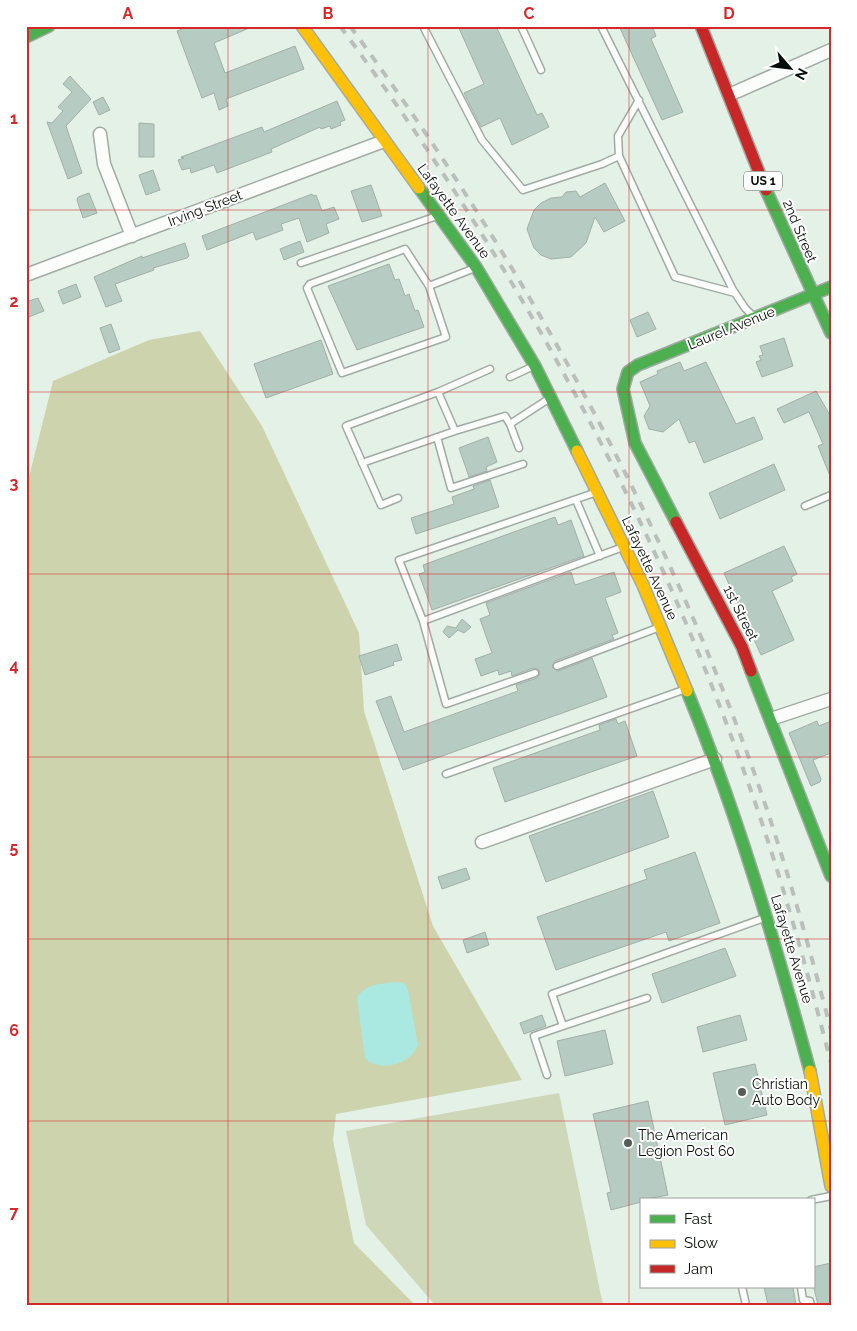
<svg xmlns="http://www.w3.org/2000/svg" width="857" height="1331" viewBox="0 0 857 1331" font-family="Raleway,sans-serif">
	<style>
		.green { fill: #cfd7b9 }
		.forest { fill: #cdd4ad }
		.water { fill: #a9e9e2 }
		.building { fill: #b6cbc1; stroke: #a3afa8 }
		.lines { fill: none; stroke-linecap: round; stroke-linejoin: round }
		.lane-casing { stroke: #a1aba3; stroke-width: 9 }
		.street-casing { stroke: #a1aba3; stroke-width: 15 }
		.fast-casing { stroke: #a1aba3; stroke-width: 14 }
		.slow-casing { stroke: #a1aba3; stroke-width: 14 }
		.jam-casing { stroke: #a1aba3; stroke-width: 14 }
		.lane { stroke: #fbfdfb; stroke-width: 6 }
		.street { stroke: #fbfdfb; stroke-width: 12 }
		.fast { stroke: #4caf50; stroke-width: 11 }
		.slow { stroke: #ffc107; stroke-width: 11 }
		.jam { stroke: #c62828; stroke-width: 11 }
		.rail { stroke: #bbbfbc; stroke-width: 4; stroke-dasharray: 9 9; stroke-linecap: butt }
		.grid { fill: none; stroke: #d62828; stroke-width: 1; stroke-opacity: 0.55 }
		.poi-dot { fill: #545d56; stroke: #fff; stroke-width: 2 }
		.labels { text-anchor: middle; dominant-baseline: central; stroke-width: 4; stroke-linejoin: round; paint-order: stroke }
		.shield { fill: #fff; stroke: #515652; stroke-width: 1 }
		.shield-label { font-size: 12px; font-weight: bold; fill: #060e08 }
		.street-label { font-size: 14px; fill: #060e08; stroke: #fff }
		.poi-label { font-size: 14px; fill: #060e08; stroke: #fff; text-anchor: start }
		.neatline { fill: none; stroke: #d62828; stroke-width: 2 }
		.grid-label { font-size: 16px; text-anchor: middle; font-weight: bold; fill: #d62828 }
	</style>
	<rect width="100%" height="100%" fill="#e4f1e6"/>
	<path class="green" d="M559 1093 603 1305H435L366 1225 346 1131Z"/>
	<path class="forest" d="M200 331 262 426 359 633 364 711 433 926 522 1080 336 1114 333 1140 354 1243 415 1305H26V489L53 381 149 340Z"/>
	<path class="water" d="M395 982 404 983 408 990 418 1045C412 1064 379 1073 365 1058L357 998C365 984 380 984 395 982Z"/>
	<path class="building" d="M189 26H254L214 43 225 73 295 46 304 69 226 99 228 106 219 110 214 93 202 98 177 31Z
		M458 26H496L537 115 542 113 549 127 512 145 500 118 481 127 464 93 484 84Z
		M619 26H652L656 36 651 39 683 112 662 120Z
		M70 76 91 99 66 126 82 173 68 179 47 122 52 123 63 111 58 107 72 92 63 84Z
		M103 97 110 110 99 115 93 102Z
		M337 101 345 120 340 122 341 125 331 129 330 126 321 129 320 127 271 149 272 152 217 173 214 165 191 173 190 168 182 170 178 160 184 158 181 157 262 127 264 132Z
		M139 123 154 124V157H139Z
		M153 170 160 190 146 195 139 175Z
		M605 183 625 221 604 232 595 217 586 243 571 257 551 259 541 255 534 248 527 229 534 210 541 203 551 198 562 197 566 192 576 191 580 197Z
		M371 185 382 216 362 222 351 191Z
		M89 193 97 213 83 218 77 200 78 197Z
		M312 194 313 196 316 195 322 211 334 207 339 219 326 224 329 233 307 242 299 218 281 224 283 230 256 240 253 232 207 250 202 236Z
		M300 241 304 252 284 260 280 249Z
		M185 243 189 256 187 258 153 268 154 270 115 284 122 301 106 307 94 277 142 256V258Z
		M389 264 395 280 399 279 405 296 409 294 415 311 418 310 424 327 357 350 328 286Z
		M76 284 81 297 63 304 58 291Z
		M38 298 44 311 26 318V302Z
		M648 312 656 329 637 337 630 320Z
		M111 324 120 349 109 353 100 328Z
		M784 338 793 366 762 377 756 362 761 360 759 356 763 355 760 346Z
		M321 340 333 374 266 398 254 364Z
		M680 362 684 371 706 362 736 424 754 417 763 439 704 463 695 441 689 443 679 419 663 432 649 429 644 416 650 406 640 382 658 374 657 371Z
		M816 391 831 417 830 476 818 446 823 444 809 412 784 423 777 409Z
		M488 437 497 462 486 467 487 471 469 477 459 448Z
		M774 464 785 490 720 519 709 493Z
		M490 480 499 507 416 534 411 518 454 504 452 497 474 489 473 486Z
		M555 517 558 525 571 520 584 556 432 610 419 574 425 572 423 565Z
		M784 546 797 574 791 577 793 581 772 591 794 640 761 655 724 573Z
		M571 572 575 585 614 572 621 592 605 598 618 633 612 635 614 639 555 661 552 667 558 671 592 658 607 697 403 770 376 701 391 696 404 732 518 691 516 685 537 678 540 674 539 670 533 668 512 676 511 671 499 675 498 670 481 676 475 659 492 653 480 619 490 615 486 603Z
		M462 619 471 627 464 633 458 630 449 638 443 632 447 626 456 628Z
		M397 644 402 660 393 662 394 665 365 675 359 656Z
		M616 719 618 724 625 721 637 756 505 802 493 768 600 730 599 725Z
		M817 721 819 726 831 721V753L813 760 821 779 820 782 811 786 789 733Z
		M653 791 669 837 546 882 529 836Z
		M695 852 720 923 669 941 666 932 556 970 537 917 647 879 644 870Z
		M466 868 470 879 442 889 438 877Z
		M485 932 489 945 467 953 463 940Z
		M725 948 736 976 662 1003 652 974Z
		M542 1015 546 1026 524 1034 520 1023Z
		M740 1015 747 1040 703 1052 697 1027Z
		M605 1030 613 1064 565 1076 557 1041Z
		M755 1064 767 1115 725 1125 713 1073Z
		M648 1101 668 1195 641 1200V1202L611 1210 607 1193 611 1192 593 1114Z
		M831 1263V1305H818L813 1284V1267Z
		M764 1287H793L796 1305H768Z"/>
	<g class="lines">
		<defs>
			<path id="lane" d="M423 26 482 140 523 190 602 164 619 156 675 277 735 293
				M521 26 541 70
				M601 26 733 290 745 308 754 317
				M619 156 618 136 639 100
				M301 263 437 216
				M429 286 405 249 310 284 307 288 342 373 446 337 429 286 475 268
				M490 369 438 392 455 431 505 416 510 424
				M510 377 534 366
				M437 437 451 488 523 464
				M519 448 510 424 550 398
				M362 463 455 431
				M597 492 399 560 423 621 623 547
				M398 498 381 505 346 426 438 392
				M576 500 600 556
				M805 506 831 495
				M423 621 446 704 535 673
				M557 666 660 627
				M446 774 686 689
				M563 1026 647 998
				M547 1075 534 1036 563 1026 552 994 767 917
				M811 1200 831 1196
				M742 1287 746 1305
				M801 1287 803 1300 810 1301 811 1305"/>
			<path id="street" d="M729 95 831 50
				M100 134 104 164 132 236
				M26 275 384 141
				M771 719 831 699
				M482 842 715 759"/>
			<path id="fast" d="M26 37 49 26
				M419 188 476 267 535 366 577 451
				M766 190 831 333
				M676 522 635 443 623 389 628 372 638 365 831 287
				M751 671 831 876
				M687 691C738 815 775 942 810 1071"/>
			<path id="slow" d="M302 26 419 188
				M577 451 643 585 687 691
				M810 1071 831 1186"/>
			<path id="jam" d="M701 26 766 190
				M676 522 742 647 751 671"/>
		</defs>
		<use href="#lane" class="lane-casing"/>
		<use href="#street" class="street-casing"/>
		<use href="#fast" class="fast-casing"/>
		<use href="#slow" class="slow-casing"/>
		<use href="#jam" class="jam-casing"/>
		<use href="#lane" class="lane"/>
		<use href="#street" class="street"/>
		<use href="#fast" class="fast"/>
		<use href="#slow" class="slow"/>
		<use href="#jam" class="jam"/>
		<path class="rail" d="M340 26C507 252 646 499 741 763 777 861 805 962 831 1063
			M350 26C515 251 654 498 750 761 782 849 807 939 831 1030"/>
	</g>
	<path class="grid" d="M228 26V1305M428 26V1305M629 26V1305M26 210H831M26 392H831M26 574H831M26 757H831M26 939H831M26 1121H831"/>
	<g class="poi-dot">
		<circle cx="742" cy="1092" r="5"/>
		<circle cx="628" cy="1143" r="5"/>
	</g>
	<g class="labels">
		<rect class="shield" x="744" y="171.5" width="38" height="19" rx="4"/>
		<g class="shield-label">
			<text x="763" y="181">US 1</text>
		</g>
		<g class="street-label">
			<text transform="translate(205 208) rotate(-21)">Irving Street</text>
			<text transform="translate(454 211) rotate(54)">Lafayette Avenue</text>
			<text transform="translate(800 231) rotate(67)">2nd Street</text>
			<text transform="translate(731 328) rotate(-22)">Laurel Avenue</text>
			<text transform="translate(650 568) rotate(65)">Lafayette Avenue</text>
			<text transform="translate(741 613) rotate(63)">1st Street</text>
			<text transform="translate(792 949) rotate(73)">Lafayette Avenue</text>
		</g>
		<g class="poi-label">
			<text x="752" y="1084">Christian<tspan x="752" dy="16">Auto Body</tspan></text>
			<text x="638" y="1135">The American<tspan x="638" dy="16">Legion Post 60</tspan></text>
		</g>
	</g>
	<rect width="857" height="1331" fill="none" stroke="#ffffff" stroke-width="55"/>
	<rect x="640" y="1198" width="175" height="90" fill="#ffffff" stroke="#9b9f9c"/>
	<rect x="650" y="1215" width="25" height="8" fill="#4caf50" stroke="#9b9f9c"/>
	<text x="684" y="1224" font-size="15" fill="#060e08">Fast</text>
	<rect x="650" y="1240" width="25" height="8" fill="#ffc107" stroke="#9b9f9c"/>
	<text x="684" y="1248" font-size="15" fill="#060e08">Slow</text>
	<rect x="650" y="1265" width="25" height="8" fill="#c62828" stroke="#9b9f9c"/>
	<text x="684" y="1274" font-size="15" fill="#060e08">Jam</text>
	<g transform="translate(790 68) rotate(118)" stroke="#ffffff" stroke-width="4" paint-order="stroke">
	<path d="M0-4L9 19L0 12L-9 19Z" fill="#060e08"/>
	<text y="-8" font-size="14" font-weight="bold" text-anchor="middle" fill="#060e08">N</text>
	</g>
	<rect x="28" y="28" width="802" height="1276" class="neatline"/>
	<g class="grid-label">
		<text x="128" y="19">A</text>
		<text x="328" y="19">B</text>
		<text x="529" y="19">C</text>
		<text x="729" y="19">D</text>
		<text x="14" y="124">1</text>
		<text x="14" y="307">2</text>
		<text x="14" y="489">3</text>
		<text x="14" y="671">4</text>
		<text x="14" y="853">5</text>
		<text x="14" y="1036">6</text>
		<text x="14" y="1218">7</text>
	</g>
</svg>
